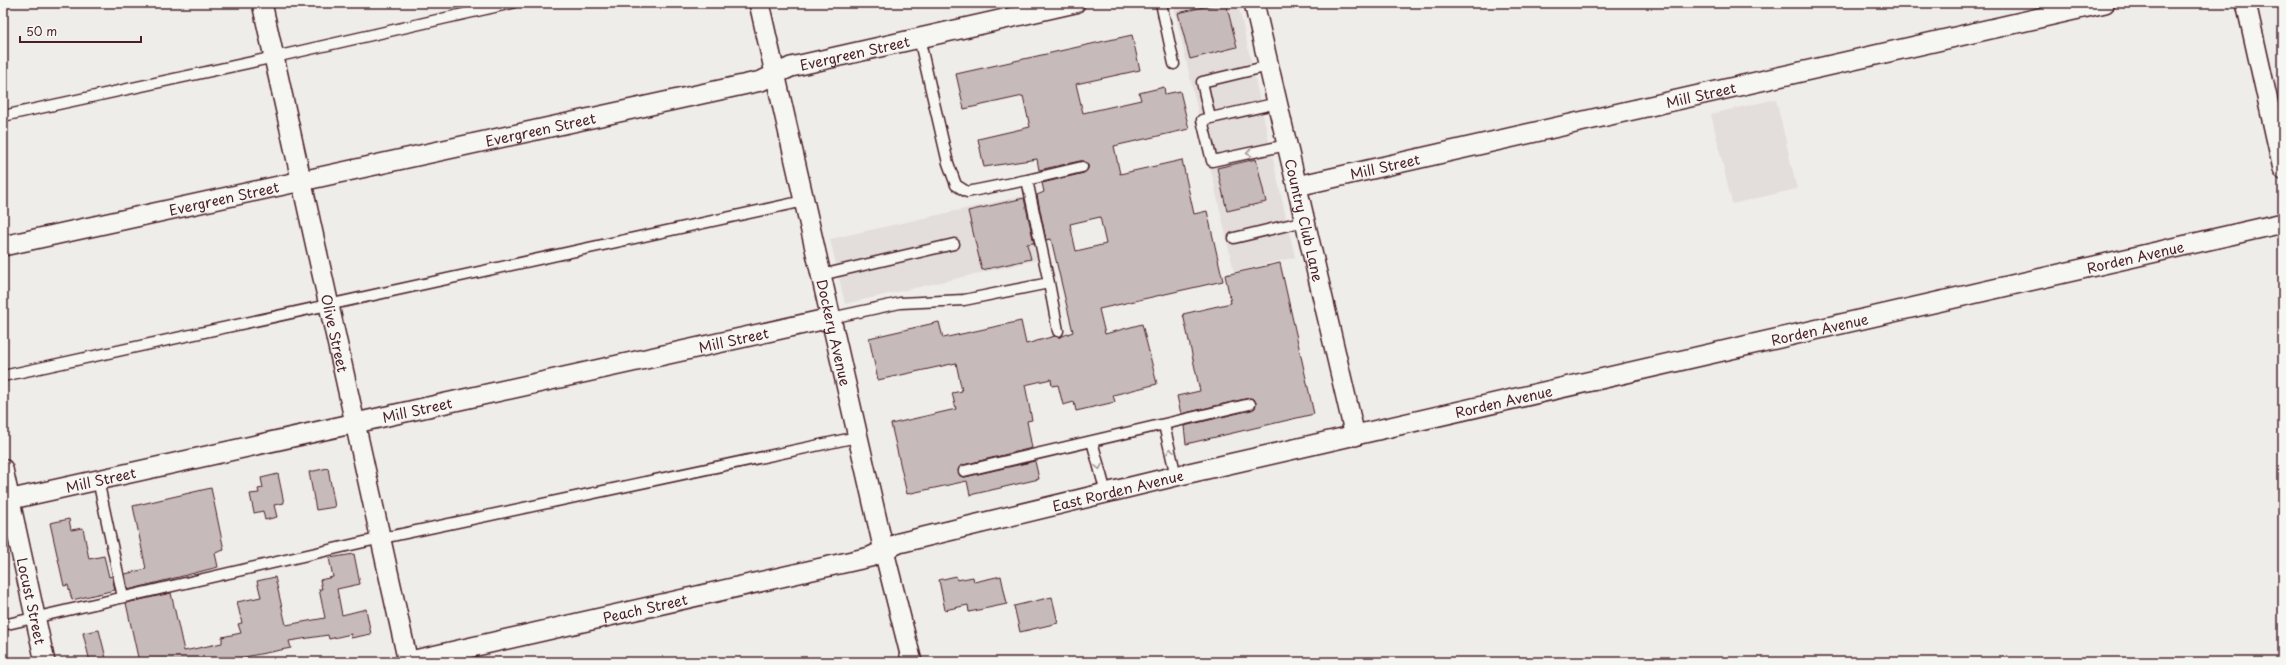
<svg xmlns="http://www.w3.org/2000/svg" width="2286" height="665" viewBox="0 0 2286 665" font-family="'Playpen Sans',sans-serif">
	<style>
		.built { fill: #e3dedc }
		.building { fill: #c6babb; stroke: #4a1f2b; fill-rule: evenodd }
		.lines { fill: none; stroke-linecap: round; stroke-linejoin: round }
		.lane-casing { stroke: #4a1f2b; stroke-width: 13 }
		.street-casing { stroke: #4a1f2b; stroke-width: 22 }
		.lane { stroke: #f6f6f2; stroke-width: 10 }
		.street { stroke: #f6f6f2; stroke-width: 19 }
		.oneway { stroke: #a99598 }
		.labels { text-anchor: middle; dominant-baseline: central; stroke-width: 3; stroke-linejoin: round; paint-order: stroke }
		.street-label { font-size: 14px; fill: #4a1f2b; stroke: #f6f6f2 }
	</style>
	<rect width="100%" height="100%" fill="#efedea"/>
	<filter id="ink" filterUnits="userSpaceOnUse"><feTurbulence type="fractalNoise" baseFrequency=".025" numOctaves="2"/><feDisplacementMap in="SourceGraphic" scale="8" xChannelSelector="R" yChannelSelector="G"/><feConvolveMatrix kernelMatrix="1 2 1 2 8 2 1 2 1" color-interpolation-filters="sRGB"/></filter>
	<g filter="url(#ink)">
		<path class="built" d="M1173 3H1238L1295 257 1234 272Z
			M1776 99 1797 189 1732 204 1711 114Z
			M1022 196 1037 260 845 304 830 239Z"/>
		<path class="building" d="M1220 3H1226L1237 47 1190 59 1178 13Z
			M1132 35 1140 70 1076 84 1083 113 1141 100 1139 93 1164 87 1165 94 1180 91 1189 129 1114 146 1120 174 1182 160 1194 214 1207 211 1223 281 1099 309 1105 334 1142 324 1157 384 1113 395 1115 402 1076 411 1074 402 1063 405 1058 385 1052 386 1051 379 1025 385 1032 420 1027 421 1032 448 963 465 958 470 960 476 965 477 1035 461 1039 479 970 495 967 481 907 494 891 424 956 409 952 393 962 391 956 363 878 380 869 338 939 322 943 338 1021 321 1026 344 1055 336 1060 337 1073 332 1051 239 1046 240 1037 195 1044 192 1042 183 1084 173 1088 169V165L1084 161H1080L1039 170 1037 159 984 167 978 139 1030 127 1023 96 964 109 956 74ZM1100 217 1106 244 1076 251 1070 224Z
			M1256 159 1266 202 1227 211 1217 168Z
			M1024 198 1034 243 1027 244 1031 259 982 270 968 211Z
			M1280 263 1314 414 1186 444 1184 426 1251 410 1255 408 1256 403 1254 399 1249 398 1181 414 1177 396 1200 391 1183 314 1231 303 1225 275Z
			M328 468 335 507 316 510 309 472Z
			M278 474 284 503 274 505 277 517 265 520 263 511 254 513 250 494 259 493 258 489 263 488 261 478Z
			M211 488 224 550 215 553 218 567 128 590 125 574 146 569 133 506Z
			M69 519 71 530 83 528 89 559 104 556 109 577 112 576 115 590 72 600 68 585 64 586 50 523Z
			M354 554 360 584 337 589 342 615 366 609 371 634 351 638V634L329 639 328 635 289 641 291 648 219 662H139L126 603 171 593 184 651 222 643V637L241 633 238 624 242 623 237 602 261 597 257 581 275 577 286 625 325 618 319 589H322L320 580 333 577 329 558Z
			M956 576 957 580 973 577 974 582 1001 576 1007 604 969 612 968 605 945 610 939 580Z
			M1052 597 1058 623 1020 632 1014 606Z
			M99 630 107 662H90L83 633Z"/>
		<g class="lines">
			<defs>
				<path id="lane" d="M1161 3 1174 64
					M919 38 948 163 956 185 967 192 1027 180 1049 283
					M1278 103 1202 120 1212 161 1287 145
					M3 116 275 57 512 3
					M1210 118 1202 82 1269 66
					M1027 180 1082 167
					M1234 238 1305 221
					M821 275 954 244
					M831 318 900 303 964 300 1049 283 1058 331
					M3 376 804 201
					M1164 425 1176 476
					M1092 441 1106 493
					M964 471 1250 404
					M98 480 123 597
					M3 625 364 542 857 437"/>
				<g id="street">
					<path id="s1" d="M262 3 408 662"/>
					<path id="s2" d="M759 3 884 551 912 662"/>
					<path id="s3" d="M1254 3 1355 436"/>
					<path d="M2246 3 2283 169"/>
					<path id="s4" d="M1297 186 2105 3"/>
					<path id="s5" d="M3 246 761 81 791 67 1075 3"/>
					<path id="s6" d="M3 469 45 662"/>
					<path id="s7" d="M3 501 831 318"/>
					<path id="s8" d="M406 662 870 557 899 543 1176 476 2283 223"/>
				</g>
			</defs>
			<use href="#lane" class="lane-casing"/>
			<use href="#street" class="street-casing"/>
			<use href="#lane" class="lane"/>
			<use href="#street" class="street"/>
		</g>
		<defs><path id="oneway-chevron" d="M-2-3.5L2.5 0L-2 3.5" fill="none" stroke-width="1.6" stroke-linecap="round" stroke-linejoin="round"/></defs>
		<g class="oneway">
			<use href="#oneway-chevron" transform="translate(1249 153) rotate(168)"/>
			<use href="#oneway-chevron" transform="translate(1170 451) rotate(-103)"/>
			<use href="#oneway-chevron" transform="translate(1099 467) rotate(77)"/>
		</g>
	</g>
	<g class="labels">
		<g class="street-label">
			<text stroke="none"><textPath href="#s5" startOffset="874">Evergreen Street</textPath></text>
			<text stroke="none"><textPath href="#s4" startOffset="414">Mill Street</textPath></text>
			<text stroke="none"><textPath href="#s5" startOffset="550">Evergreen Street</textPath></text>
			<text stroke="none"><textPath href="#s4" startOffset="90">Mill Street</textPath></text>
			<text stroke="none"><textPath href="#s5" startOffset="226">Evergreen Street</textPath></text>
			<text stroke="none"><textPath href="#s3" startOffset="223">Country Club Lane</textPath></text>
			<text stroke="none"><textPath href="#s8" startOffset="1777">Rorden Avenue</textPath></text>
			<text stroke="none"><textPath href="#s8" startOffset="1453">Rorden Avenue</textPath></text>
			<text stroke="none"><textPath href="#s1" startOffset="338">Olive Street</textPath></text>
			<text stroke="none"><textPath href="#s2" startOffset="338">Dockery Avenue</textPath></text>
			<text stroke="none"><textPath href="#s7" startOffset="748">Mill Street</textPath></text>
			<text stroke="none"><textPath href="#s8" startOffset="1129">Rorden Avenue</textPath></text>
			<text stroke="none"><textPath href="#s7" startOffset="424">Mill Street</textPath></text>
			<text stroke="none"><textPath href="#s7" startOffset="100">Mill Street</textPath></text>
			<text stroke="none"><textPath href="#s8" startOffset="733">East Rorden Avenue</textPath></text>
			<text stroke="none"><textPath href="#s6" startOffset="135">Locust Street</textPath></text>
			<text stroke="none"><textPath href="#s8" startOffset="245">Peach Street</textPath></text>
		</g>
	</g>
	<rect width="2286" height="665" fill="none" stroke="#f6f6f2" stroke-width="16"/>
	<rect x="8" y="8" width="2270" height="649" fill="none" stroke="#4a1f2b" stroke-width="1.5" filter="url(#ink)"/>
	<path d="M20 36v6h121v-6" fill="none" stroke="#4a1f2b" stroke-width="2"/>
	<text x="26" y="36" font-size="12" fill="#4a1f2b" stroke="#f6f6f2" stroke-width="3" paint-order="stroke">50 m</text>
</svg>
